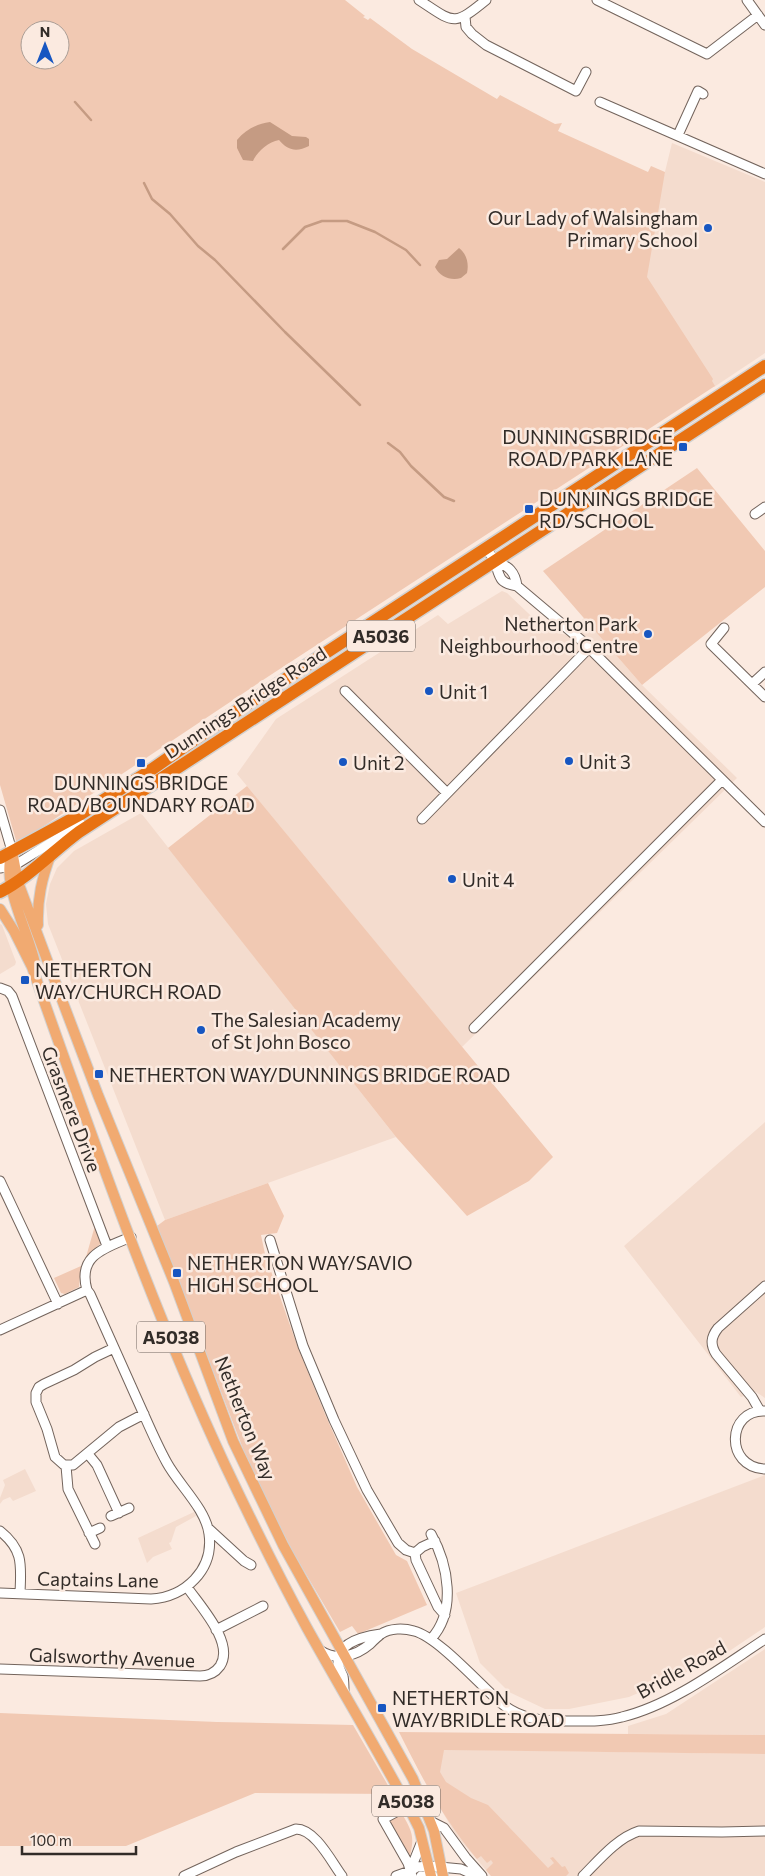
<svg xmlns="http://www.w3.org/2000/svg" width="765" height="1876" viewBox="0 0 765 1876" font-family="Commissioner,sans-serif">
	<style>
		.built { fill: #f4dcce }
		.green { fill: #f1c9b3; fill-rule: evenodd }
		.water { fill: #c59b83 }
		.lines { fill: none; stroke-linecap: round; stroke-linejoin: round }
		.stream { stroke: #c59b83; stroke-width: 2.5 }
		.minor-casing { stroke: #73645c; stroke-width: 11 }
		.major-casing { stroke: #d2d1d0; stroke-width: 12 }
		.highway-casing { stroke: #d2d1d0; stroke-width: 15 }
		.minor { stroke: #fff; stroke-width: 9 }
		.major { stroke: #f1aa71; stroke-width: 10 }
		.highway { stroke: #e87212; stroke-width: 12 }
		.poi-dot { fill: #1756c1; stroke: #fbeae0; stroke-width: 2 }
		.labels { text-anchor: middle; dominant-baseline: central; stroke-width: 5; stroke-linejoin: round; paint-order: stroke }
		.shield { fill: #fbeae0; stroke: #6e655f; stroke-width: 1 }
		.shield-label { font-size: 18px; font-weight: bold; fill: #322c28 }
		.poi-label { font-size: 19px; fill: #322c28; stroke: #fbeae0; text-anchor: start }
		.street-label { font-size: 19px; fill: #322c28; stroke: #fbeae0 }
	</style>
	<rect width="100%" height="100%" fill="#fbeae0"/>
	<path class="built" d="M672 143 765 182V353L714 387 640 274Z
		M502 591 507 593 547 631 567 635 584 618 642 685 737 778 462 1047 237 774 276 719 438 615 448 624Z
		M141 813 396 1137 165 1220 48 924 46 904 50 884 57 868 74 851Z
		M0 924 2 925 16 962 15 965 0 974Z
		M765 1122V1398L756 1392 741 1397 624 1246Z
		M25 1469 36 1491 13 1501 10 1497 3 1500 0 1504V1498L5 1485 3 1480Z
		M765 1475V1627L719 1658 629 1697 569 1709H545L509 1692 480 1663 456 1593Z
		M194 1512 196 1516 176 1527 171 1542 169 1543 172 1549 153 1557 147 1563 138 1538Z
		M765 1649V1735L628 1734V1726L666 1714Z
		M408 1749 765 1754V1876H491L456 1835 426 1784Z"/>
	<path class="green" d="M0 0H345L365 16 363 17 368 20 370 18 412 49 497 99 500 95 555 124 562 123 558 131 648 172 651 166 665 172 647 277 713 379 712 381 715 386 269 676 17 844 0 785ZM30 30H60V60H30Z
		M697 468 765 551V587L642 685 543 571Z
		M247 786 553 1157 529 1181 467 1216 396 1137 168 848Z
		M268 1183 284 1216 277 1233 261 1235 265 1254 298 1348 325 1414 357 1487 396 1555 407 1561 427 1605 358 1634 352 1626 340 1632 293 1552 252 1472 157 1226 165 1220Z
		M96 1222 102 1242 87 1257H86Z
		M81 1266 79 1287 65 1294 61 1293 54 1278Z
		M0 1713 217 1722 353 1725 393 1794 255 1793 126 1846H0Z
		M399 1732 765 1735V1754L444 1750 440 1772 446 1782 471 1798 488 1805 548 1868 554 1863 550 1858 553 1857 562 1867 565 1866 569 1873 566 1876H491L486 1870 493 1863 491 1860 487 1863 481 1856 477 1859C444 1820 422 1778 399 1732Z
		M401 1812C413 1833 415 1836 409 1860L389 1823 391 1818Z"/>
	<path class="water" d="M270 122 292 136 306 137 309 139V146C297 152 288 151 279 140 268 142 257 152 253 161L243 160 237 148V140C246 129 257 124 270 122Z
		M459 248C467 254 469 264 467 273L461 278C451 281 440 277 435 267L439 260 447 259Z"/>
	<g class="lines">
		<path class="stream" d="M75 102 91 120
			M144 183 152 199 170 214 198 246 215 260 285 332 360 405
			M283 249 305 227 322 221H347L375 232 406 250 420 265
			M388 443 400 452 411 466 444 497 454 501"/>
		<defs>
			<path id="minor" d="M419 0C454 23 453 27 486 0
				M597 0 707 54 758 15
				M747 0 765 25
				M465 17 466 27 472 34 486 45 576 91 586 72
				M600 102 765 174
				M678 135 698 91 703 94
				M755 514 765 507
				M486 549C489 553 494 558 495 562 500 578 499 583 517 586L581 640 765 822
				M495 561C509 566 515 572 517 586
				M724 628 711 644 765 697
				M752 684 765 672
				M345 691 447 793
				M0 810 12 851
				M422 819 589 648
				M0 868 15 865 81 824
				M0 988 8 991 12 996 107 1246
				M474 1028 722 780
				M0 1181 58 1304
				M270 1240 303 1346 334 1420 367 1490 398 1543 406 1550 415 1553
				M0 1330 87 1290C77 1255 105 1248 131 1237
				M114 1348 95 1357 74 1370 44 1384 39 1387 36 1393V1402L47 1429 55 1457 64 1465H73L119 1427 144 1414
				M760 1411 752 1397 716 1354C710 1344 711 1337 718 1328L765 1286
				M765 1411C727 1409 724 1467 765 1469
				M88 1454 97 1465 119 1513
				M66 1466 68 1489 95 1544
				M111 1516 129 1508
				M208 1528 244 1561 251 1565
				M0 1531C24 1550 21 1566 20 1593
				M89 1533 100 1528
				M431 1534C448 1564 457 1611 431 1639
				M435 1541 422 1547 415 1553 416 1560 438 1607 445 1615
				M0 1593 151 1599C185 1597 214 1570 209 1534 206 1509 179 1485 167 1463 157 1445 149 1426 141 1408 124 1370 107 1332 90 1294L87 1290
				M216 1630 263 1606
				M321 1651C337 1661 356 1656 370 1644 373 1641 377 1637 381 1634 390 1628 404 1628 414 1631 438 1637 480 1685 501 1703 520 1719 542 1721 565 1721 584 1721 604 1722 622 1717 672 1705 722 1667 765 1639
				M0 1669 200 1676C208 1676 215 1673 220 1666 235 1643 200 1606 187 1587
				M344 1692C344 1687 344 1681 343 1676 341 1671 338 1667 338 1661 339 1641 366 1636 381 1634
				M396 1812 383 1819 408 1863 412 1876
				M430 1821 444 1828 466 1858 482 1876
				M410 1871 422 1841
				M184 1876 236 1852 296 1829C315 1829 331 1861 342 1876
				M396 1876 410 1871 417 1867 429 1866 461 1869 477 1876
				M421 1876H433
				M583 1876C599 1860 617 1838 639 1831L722 1832 765 1831"/>
			<path id="major" d="M12 851 18 882 65 1008 98 1095 174 1282 233 1441 283 1545 413 1779 434 1831 443 1876
				M12 854C0 883 31 936 36 968
				M0 909 14 931 32 967C91 1134 150 1304 225 1465 251 1520 278 1575 307 1628 342 1691 379 1752 413 1816L419 1828 431 1876
				M38 925C37 899 42 878 51 854"/>
			<path id="highway" d="M0 858 81 814 148 772 220 722 765 366
				M0 892C29 877 52 852 79 832L765 385"/>
		</defs>
		<use href="#minor" class="minor-casing"/>
		<use href="#major" class="major-casing"/>
		<use href="#highway" class="highway-casing"/>
		<use href="#minor" class="minor"/>
		<use href="#major" class="major"/>
		<use href="#highway" class="highway"/>
	</g>
	<g class="poi-dot">
		<circle cx="708" cy="228" r="5"/>
		<rect x="678" y="442" width="10" height="10" rx="2.5"/>
		<rect x="524" y="504" width="10" height="10" rx="2.5"/>
		<circle cx="648" cy="634" r="5"/>
		<circle cx="429" cy="691" r="5"/>
		<circle cx="569" cy="761" r="5"/>
		<circle cx="343" cy="762" r="5"/>
		<rect x="136" y="758" width="10" height="10" rx="2.5"/>
		<circle cx="452" cy="879" r="5"/>
		<rect x="20" y="975" width="10" height="10" rx="2.5"/>
		<circle cx="201" cy="1030" r="5"/>
		<rect x="94" y="1069" width="10" height="10" rx="2.5"/>
		<rect x="172" y="1268" width="10" height="10" rx="2.5"/>
		<rect x="377" y="1703" width="10" height="10" rx="2.5"/>
	</g>
	<g class="labels">
		<g class="shield">
			<rect x="347" y="620.5" width="68" height="31" rx="4"/>
			<rect x="137" y="1321.5" width="68" height="31" rx="4"/>
			<rect x="372" y="1785.5" width="68" height="31" rx="4"/>
		</g>
		<g class="shield-label">
			<text x="381" y="636">A5036</text>
			<text x="171" y="1337">A5038</text>
			<text x="406" y="1801">A5038</text>
		</g>
		<g class="poi-label">
			<text x="698" y="217" text-anchor="end">Our Lady of Walsingham<tspan x="698" dy="22">Primary School</tspan></text>
			<text x="673" y="436" text-anchor="end">DUNNINGSBRIDGE<tspan x="673" dy="22">ROAD/PARK LANE</tspan></text>
			<text x="539" y="498">DUNNINGS BRIDGE<tspan x="539" dy="22">RD/SCHOOL</tspan></text>
			<text x="638" y="623" text-anchor="end">Netherton Park<tspan x="638" dy="22">Neighbourhood Centre</tspan></text>
			<text x="439" y="691">Unit 1</text>
			<text x="579" y="761">Unit 3</text>
			<text x="353" y="762">Unit 2</text>
			<text x="141" y="782" text-anchor="middle">DUNNINGS BRIDGE<tspan x="141" dy="22">ROAD/BOUNDARY ROAD</tspan></text>
			<text x="462" y="879">Unit 4</text>
			<text x="35" y="969">NETHERTON<tspan x="35" dy="22">WAY/CHURCH ROAD</tspan></text>
			<text x="211" y="1019">The Salesian Academy<tspan x="211" dy="22">of St John Bosco</tspan></text>
			<text x="109" y="1074">NETHERTON WAY/DUNNINGS BRIDGE ROAD</text>
			<text x="187" y="1262">NETHERTON WAY/SAVIO<tspan x="187" dy="22">HIGH SCHOOL</tspan></text>
			<text x="392" y="1697">NETHERTON<tspan x="392" dy="22">WAY/BRIDLE ROAD</tspan></text>
		</g>
		<g class="street-label">
			<text transform="translate(245 702) rotate(-33)">Dunnings Bridge Road</text>
			<text transform="translate(72 1109) rotate(69)">Grasmere Drive</text>
			<text transform="translate(246 1418) rotate(68)">Netherton Way</text>
			<text transform="translate(98 1579) rotate(1)">Captains Lane</text>
			<text transform="translate(112 1657) rotate(2)">Galsworthy Avenue</text>
			<text transform="translate(681 1669) rotate(-29)">Bridle Road</text>
		</g>
	</g>
	<g transform="translate(45 45)"><circle r="24" fill="#fbeae0" stroke="#ab9e96"/>
	<path d="M0-4L9 19L0 12L-9 19Z" fill="#1756c1"/>
	<text y="-8" font-size="14" font-weight="bold" text-anchor="middle" fill="#322c28">N</text>
	</g>
	<path d="M22 1846v8h114v-8" fill="none" stroke="#322c28" stroke-width="2.5"/>
	<text x="30" y="1846" font-size="15" fill="#322c28" stroke="#fbeae0" stroke-width="4" paint-order="stroke">100 m</text>
</svg>
